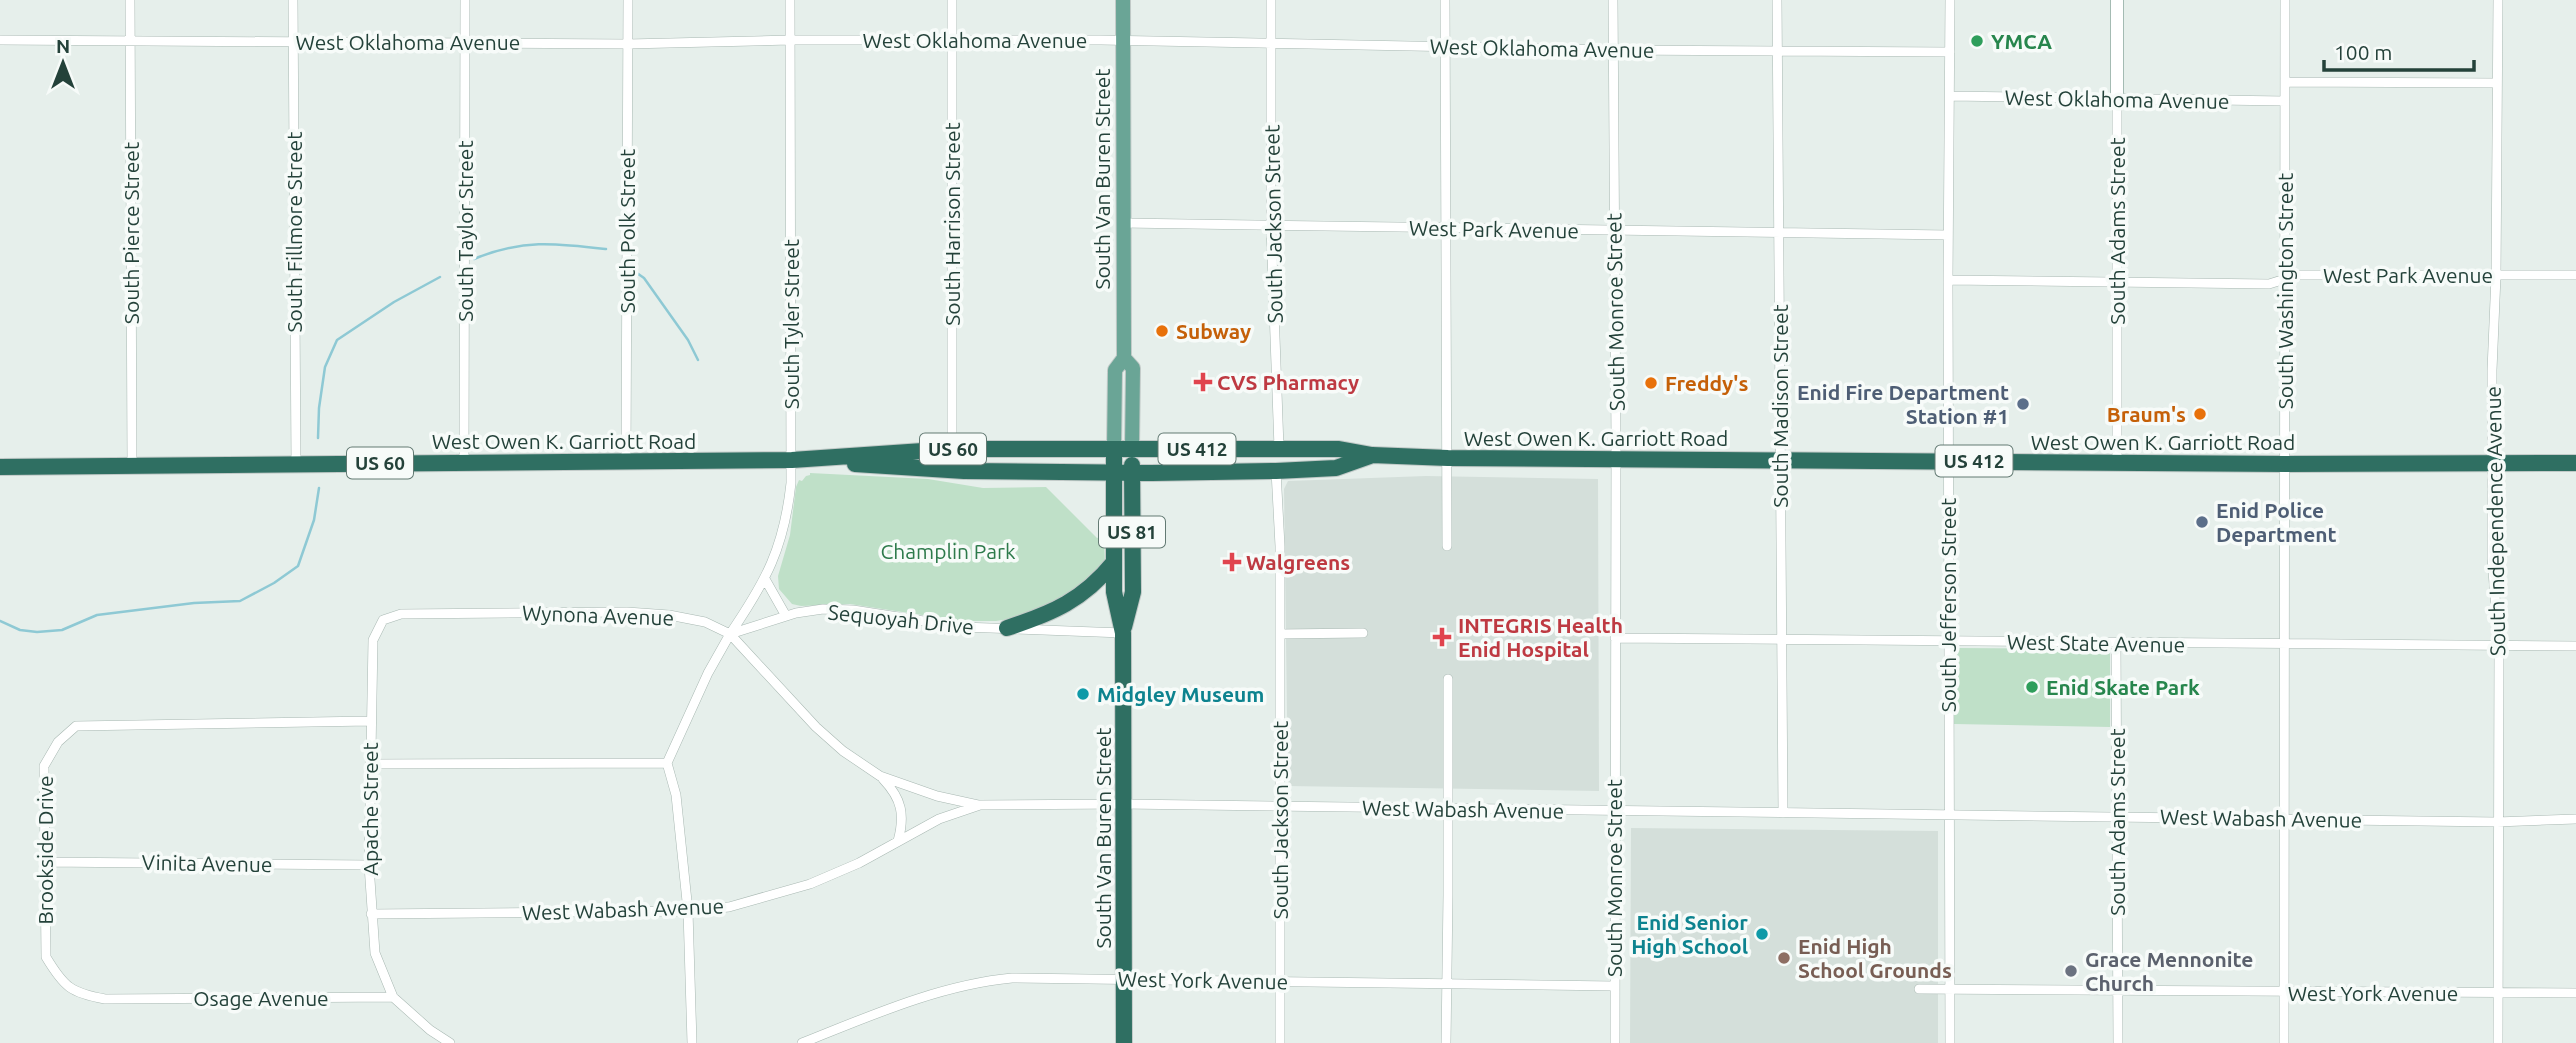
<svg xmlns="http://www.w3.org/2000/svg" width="2576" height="1043" viewBox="0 0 2576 1043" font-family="Ubuntu,sans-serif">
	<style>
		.built { fill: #d4dfda }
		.green { fill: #bfe0c8 }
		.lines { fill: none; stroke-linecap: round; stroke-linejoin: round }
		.stream { stroke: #8ec9d4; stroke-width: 2.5 }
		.street-casing { stroke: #a8b8b2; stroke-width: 10 }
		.secondary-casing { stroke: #a4bbb3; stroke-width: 14 }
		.primary-casing { stroke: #c2cac8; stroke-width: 16 }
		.highway-casing { stroke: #c2cac8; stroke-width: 18 }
		.street { stroke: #fff; stroke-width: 9 }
		.secondary { stroke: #fff; stroke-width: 12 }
		.primary { stroke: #6aa596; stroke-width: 14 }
		.highway { stroke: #2f6f62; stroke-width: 16 }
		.leisure-dot { fill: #2e9e5b; stroke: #f7fbf9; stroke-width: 2.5 }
		.food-dot { fill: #e8710a; stroke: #f7fbf9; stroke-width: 2.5 }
		.health-dot { fill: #e0444e; stroke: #f7fbf9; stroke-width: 2.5 }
		.service-dot { fill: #5c6f8a; stroke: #f7fbf9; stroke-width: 2.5 }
		.culture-dot { fill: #0f9aa8; stroke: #f7fbf9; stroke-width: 2.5 }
		.education-dot { fill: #8d6e63; stroke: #f7fbf9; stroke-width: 2.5 }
		.worship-dot { fill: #6b7280; stroke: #f7fbf9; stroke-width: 2.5 }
		.labels { text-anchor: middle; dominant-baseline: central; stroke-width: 7; stroke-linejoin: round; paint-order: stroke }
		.shield { fill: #f7fbf9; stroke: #637a73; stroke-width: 2 }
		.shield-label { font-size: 19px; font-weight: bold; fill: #24423a }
		.street-label { font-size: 21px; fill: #24423a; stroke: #f7fbf9 }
		.leisure-label { font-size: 21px; font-weight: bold; fill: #27864d; stroke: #f7fbf9; text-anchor: start }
		.food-label { font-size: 21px; font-weight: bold; fill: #c56008; stroke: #f7fbf9; text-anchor: start }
		.health-label { font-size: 21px; font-weight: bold; fill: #be3a42; stroke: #f7fbf9; text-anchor: start }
		.service-label { font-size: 21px; font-weight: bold; fill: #4e5e75; stroke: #f7fbf9; text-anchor: end }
		.park-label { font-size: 21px; fill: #2d7a4b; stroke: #f7fbf9 }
		.culture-label { font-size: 21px; font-weight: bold; fill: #0d838f; stroke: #f7fbf9; text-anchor: start }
		.education-label { font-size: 21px; font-weight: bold; fill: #785e54; stroke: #f7fbf9; text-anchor: start }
		.worship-label { font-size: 21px; font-weight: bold; fill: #5b616d; stroke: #f7fbf9; text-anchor: start }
	</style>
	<rect width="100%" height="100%" fill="#e6efeb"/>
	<path class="built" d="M1426 476 1598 479 1599 791 1288 786 1284 489 1288 481Z
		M1631 828 1938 831V1043H1630Z"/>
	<path class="green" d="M810 473 928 479 983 488 1046 487 1097 538 1104 535 1105 566 1068 598 1023 617 996 621H961L850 604 801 606 792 604 779 589 778 576 790 535 796 487 799 480 802 481 806 476 810 475Z
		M1955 648 2110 649V727L1954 724Z"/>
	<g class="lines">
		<path class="stream" d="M474 259C522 239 555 243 606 249
			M634 271 644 278 688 340 698 360
			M318 438 319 408 325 367 337 340 394 302 440 277
			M0 621 20 630 37 632 62 630 97 615 194 603 240 601 274 583 298 566 314 520 319 488"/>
		<defs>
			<path id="street" d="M130 0 132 466
				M293 0 296 464
				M952 0V449
				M1271 0V226L1279 448
				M1445 0 1447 546
				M1613 0 1616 441 1615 1043
				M1777 0 1783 813
				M1950 0 1948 280 1950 1043
				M0 40 628 44 790 40H1101L1613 50 1950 52
				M2285 82 2497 83
				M1950 96 2285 101
				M2117 100V462
				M1123 223 1948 235
				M1948 280 2269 284 2298 275H2576
				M626 461 628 0
				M464 463 465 0
				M1276 471 1280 546V1043
				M765 579 786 616
				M730 634C766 581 784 548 791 483L790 0
				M1280 634 1363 633
				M1615 638 2576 646
				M2116 643 2118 1043
				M370 721 76 726 58 742 44 766 46 957C64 987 71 993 105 999L393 997 430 1030 450 1043
				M370 764 667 763
				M883 779C902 799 905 815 898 841
				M45 862 369 865
				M371 914 688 911 729 907 810 884 859 863 939 819 980 805 1123 804 2497 822 2576 819
				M1919 989 2576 993
				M393 997 375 953 369 865 373 640 383 620 401 614 627 612 669 615 705 622 730 634 816 727 843 751 880 776 937 796 978 805
				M692 1043 688 911 676 795 667 763 708 673 730 634 796 613 823 609 853 610 962 627 1123 633
				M802 1043C870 1016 939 985 1012 978L1614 986
				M1446 1043 1448 895V679
				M2284 1043 2285 0
				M2498 1043 2499 646 2492 559V370L2496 276 2498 0"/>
			<path id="secondary" d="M2117 0V100"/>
			<path id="primary" d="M1124 358 1133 368 1132 449
				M1114 449 1115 370 1124 358 1123 0"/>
			<path id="highway" d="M1114 449V592L1123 633 1124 1043
				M855 464 964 471 1152 473 1276 471 1336 468 1370 456
				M0 467 792 460 952 449H1339L1372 455 1448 458 2286 464 2576 463
				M1124 627 1133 592 1132 465
				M1007 628C1053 613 1083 600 1114 562"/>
		</defs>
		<use href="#street" class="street-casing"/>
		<use href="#secondary" class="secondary-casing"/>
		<use href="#primary" class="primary-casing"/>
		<use href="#highway" class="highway-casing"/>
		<use href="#street" class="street"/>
		<use href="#secondary" class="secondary"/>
		<use href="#primary" class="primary"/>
		<use href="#highway" class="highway"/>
	</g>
	<g class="leisure-dot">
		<circle cx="1977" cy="41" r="7"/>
		<circle cx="2032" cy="687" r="7"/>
	</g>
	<g class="food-dot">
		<circle cx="1162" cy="331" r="7"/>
		<circle cx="1651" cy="383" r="7"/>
		<circle cx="2200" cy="414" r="7"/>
	</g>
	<g class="health-dot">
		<path d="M1199.5 371.5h7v7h7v7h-7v7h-7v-7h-7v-7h7z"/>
		<path d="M1228.5 551.5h7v7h7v7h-7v7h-7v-7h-7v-7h7z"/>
		<path d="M1438.5 626.5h7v7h7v7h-7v7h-7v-7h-7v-7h7z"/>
	</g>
	<g class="service-dot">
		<circle cx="2023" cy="404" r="7"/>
		<circle cx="2202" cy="522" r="7"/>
	</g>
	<g class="culture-dot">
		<circle cx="1083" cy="694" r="7"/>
		<circle cx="1762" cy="934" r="7"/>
	</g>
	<circle class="education-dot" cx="1784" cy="958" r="7"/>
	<circle class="worship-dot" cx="2071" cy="971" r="7"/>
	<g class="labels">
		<g class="shield">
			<rect x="920" y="433.5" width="66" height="31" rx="5"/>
			<rect x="1158.5" y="433.5" width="77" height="31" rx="5"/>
			<rect x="1935.5" y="445.5" width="77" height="31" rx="5"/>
			<rect x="347" y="447.5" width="66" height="31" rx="5"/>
			<rect x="1099" y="516.5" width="66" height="31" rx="5"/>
		</g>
		<g class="shield-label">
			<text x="953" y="449">US 60</text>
			<text x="1197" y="449">US 412</text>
			<text x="1974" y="461">US 412</text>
			<text x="380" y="463">US 60</text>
			<text x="1132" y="532">US 81</text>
		</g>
		<g class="street-label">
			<text x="975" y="40">West Oklahoma Avenue</text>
			<text x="408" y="42">West Oklahoma Avenue</text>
			<text transform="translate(1542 48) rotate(1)">West Oklahoma Avenue</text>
			<text transform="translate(2117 99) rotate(1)">West Oklahoma Avenue</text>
			<text transform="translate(1102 179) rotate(-90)">South Van Buren Street</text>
			<text transform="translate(952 224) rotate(-90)">South Harrison Street</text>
			<text transform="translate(1273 224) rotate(-91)">South Jackson Street</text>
			<text transform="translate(1494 229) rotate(1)">West Park Avenue</text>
			<text transform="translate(465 231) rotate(-90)">South Taylor Street</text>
			<text transform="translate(627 231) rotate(-90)">South Polk Street</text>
			<text transform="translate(2117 231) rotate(-90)">South Adams Street</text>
			<text transform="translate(294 232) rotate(-90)">South Fillmore Street</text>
			<text transform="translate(131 233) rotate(-90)">South Pierce Street</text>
			<text x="2408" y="275">West Park Avenue</text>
			<text transform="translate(2285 291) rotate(-90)">South Washington Street</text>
			<text transform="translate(1615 312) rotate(-91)">South Monroe Street</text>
			<text transform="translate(791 324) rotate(-90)">South Tyler Street</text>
			<text transform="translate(1780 406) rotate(-90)">South Madison Street</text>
			<text x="1596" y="438">West Owen K. Garriott Road</text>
			<text x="564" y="441">West Owen K. Garriott Road</text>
			<text x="2163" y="442">West Owen K. Garriott Road</text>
			<text transform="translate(2495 521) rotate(-91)">South Independence Avenue</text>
			<text transform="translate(1948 605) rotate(-90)">South Jefferson Street</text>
			<text transform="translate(598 615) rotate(2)">Wynona Avenue</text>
			<text transform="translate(901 619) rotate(6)">Sequoyah Drive</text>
			<text transform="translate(2096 643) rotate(1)">West State Avenue</text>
			<text transform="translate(370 809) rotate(-90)">Apache Street</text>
			<text transform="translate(1463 809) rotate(1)">West Wabash Avenue</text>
			<text transform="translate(2261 818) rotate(1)">West Wabash Avenue</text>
			<text transform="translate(1280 820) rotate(-90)">South Jackson Street</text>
			<text transform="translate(2117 822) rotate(-90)">South Adams Street</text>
			<text transform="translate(1103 838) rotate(-90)">South Van Buren Street</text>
			<text transform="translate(45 850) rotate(-90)">Brookside Drive</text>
			<text transform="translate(207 863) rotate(1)">Vinita Avenue</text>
			<text transform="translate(1614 878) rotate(-90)">South Monroe Street</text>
			<text transform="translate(623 909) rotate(-2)">West Wabash Avenue</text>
			<text transform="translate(1203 980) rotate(1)">West York Avenue</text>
			<text x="2373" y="993">West York Avenue</text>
			<text x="261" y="998">Osage Avenue</text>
		</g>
		<g class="leisure-label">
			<text x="1991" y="41">YMCA</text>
			<text x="2046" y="687">Enid Skate Park</text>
		</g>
		<g class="food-label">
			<text x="1176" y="331">Subway</text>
			<text x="1665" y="383">Freddy's</text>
			<text x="2186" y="414" text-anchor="end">Braum's</text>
		</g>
		<g class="health-label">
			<text x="1217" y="382">CVS Pharmacy</text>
			<text x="1246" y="562">Walgreens</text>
			<text x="1458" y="625">INTEGRIS Health<tspan x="1458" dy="24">Enid Hospital</tspan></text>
		</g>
		<g class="service-label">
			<text x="2009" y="392">Enid Fire Department<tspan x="2009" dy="24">Station #1</tspan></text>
			<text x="2216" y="510" text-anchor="start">Enid Police<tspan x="2216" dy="24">Department</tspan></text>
		</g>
		<g class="park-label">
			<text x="948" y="551">Champlin Park</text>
		</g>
		<g class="culture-label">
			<text x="1097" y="694">Midgley Museum</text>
			<text x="1748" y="922" text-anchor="end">Enid Senior<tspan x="1748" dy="24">High School</tspan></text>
		</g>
		<g class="education-label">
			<text x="1798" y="946">Enid High<tspan x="1798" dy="24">School Grounds</tspan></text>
		</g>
		<g class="worship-label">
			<text x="2085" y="959">Grace Mennonite<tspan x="2085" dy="24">Church</tspan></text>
		</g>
	</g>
	<g transform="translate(63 63)" stroke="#f7fbf9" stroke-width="5" paint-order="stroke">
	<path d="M0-5L12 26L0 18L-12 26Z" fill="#24423a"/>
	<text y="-10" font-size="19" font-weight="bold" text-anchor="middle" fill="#24423a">N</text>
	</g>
	<path d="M2324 60v10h150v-10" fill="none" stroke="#24423a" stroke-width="3.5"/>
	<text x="2334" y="60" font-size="21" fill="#24423a" stroke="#f7fbf9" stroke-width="5" paint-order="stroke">100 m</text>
</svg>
